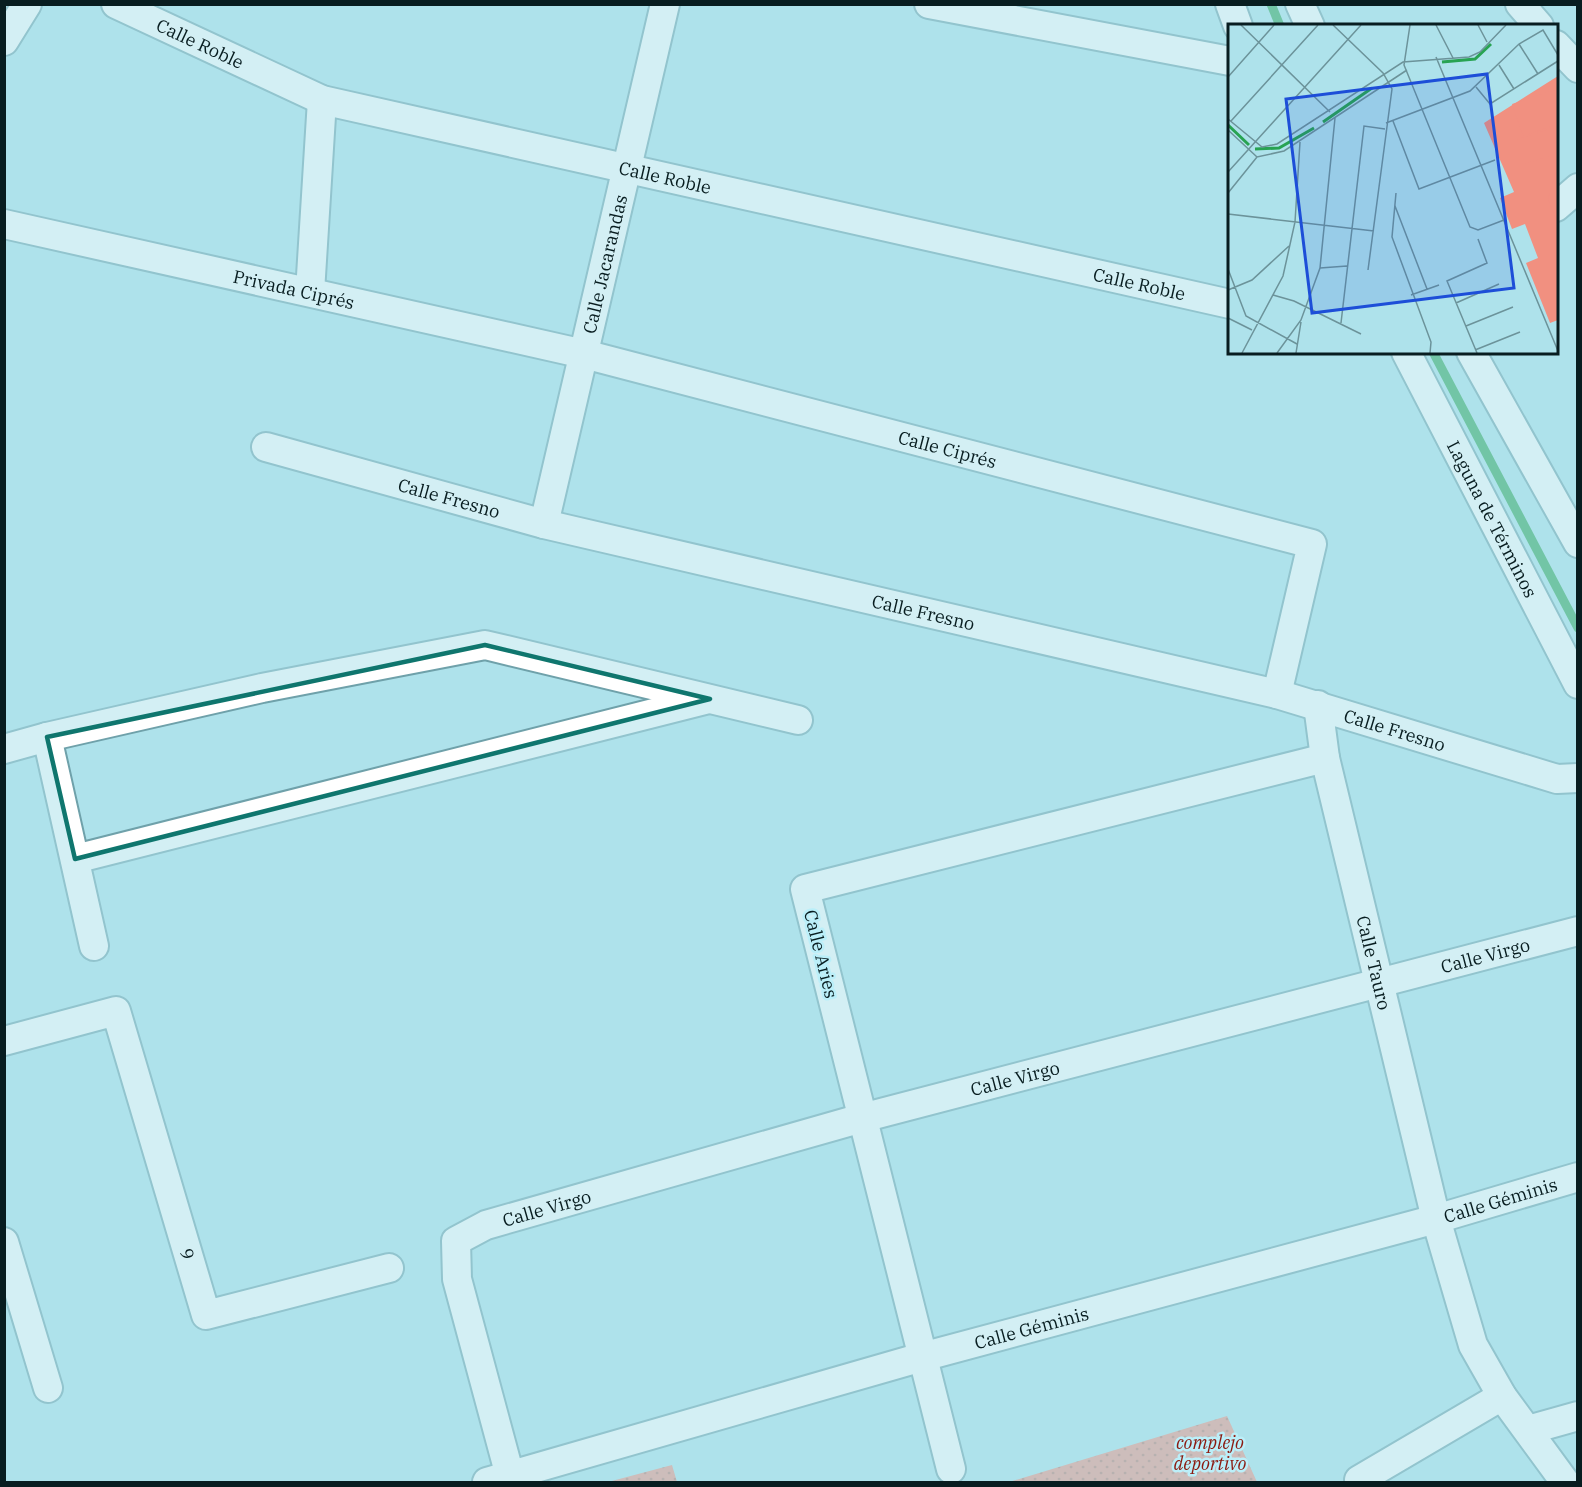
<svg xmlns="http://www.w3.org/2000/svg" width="1582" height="1487" viewBox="0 0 1582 1487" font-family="'IBM Plex Serif',serif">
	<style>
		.park { fill: url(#park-dots) }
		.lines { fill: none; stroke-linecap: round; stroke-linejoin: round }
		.stream { stroke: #28a352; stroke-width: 9 }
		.street-casing { stroke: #6fa1aa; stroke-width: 32 }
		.street { stroke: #fff; stroke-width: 28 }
		.marked { fill: none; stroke: #0f766e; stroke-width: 4.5; stroke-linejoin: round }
		.labels { text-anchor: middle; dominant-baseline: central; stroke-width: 5; stroke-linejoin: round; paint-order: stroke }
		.street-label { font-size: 18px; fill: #081d20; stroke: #bbeff9 }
		.park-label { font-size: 18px; font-style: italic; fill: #8c1a10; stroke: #bbeff9 }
		.inset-river { fill: none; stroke: #28a352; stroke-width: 3 }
		.inset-road { fill: none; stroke: #6c939a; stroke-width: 1.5 }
		.view { fill: #1d4ed8; fill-opacity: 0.15; stroke: #1d4ed8; stroke-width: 3 }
		.inset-edge { fill: none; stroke: #081d20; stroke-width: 3 }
	</style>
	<defs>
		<pattern id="park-dots" width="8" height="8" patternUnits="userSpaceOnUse" patternTransform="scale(1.5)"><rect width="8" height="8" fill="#f19080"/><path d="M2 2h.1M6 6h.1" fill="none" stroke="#c17568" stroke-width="1.8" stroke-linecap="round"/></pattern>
	</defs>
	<rect width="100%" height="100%" fill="#aee2eb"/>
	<path class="park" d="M1227 1416 1257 1482H1009Z
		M672 1465 677 1482H608Z"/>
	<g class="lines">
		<path class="stream" d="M1271 4 1280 26
			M1433 352 1578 628"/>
		<defs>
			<g id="street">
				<path id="s1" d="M116 4 322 100 1230 304"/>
				<path d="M929 4 1230 61"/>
				<path d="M1230 4 1238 26"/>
				<path d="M1300 4 1310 26"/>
				<path d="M1520 4 1539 26"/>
				<path d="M4 41 27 4"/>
				<path d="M1556 45 1578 68"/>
				<path d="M1556 207 1578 188"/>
				<path id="s2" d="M4 224 584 354 1312 544 1277 694"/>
				<path d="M310 292 322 100"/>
				<path id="s3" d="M1406 352 1578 684"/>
				<path d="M1471 352 1578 543"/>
				<path id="s4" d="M266 447 544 524 1277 694 1557 779 1578 778"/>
				<path id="s5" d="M544 524 665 4"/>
				<path id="s6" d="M1318 705 1325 758 1436 1219 1473 1345 1502 1396 1565 1482"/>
				<path d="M47 737 94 946"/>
				<path d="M4 749 47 737 262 688 485 645 798 720"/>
				<path d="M75 859 705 700"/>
				<path id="s7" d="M4 1041 116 1011 206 1315 389 1268"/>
				<path d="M4 1242 48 1388"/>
				<path d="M1528 1430 1578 1416"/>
				<path d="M951 1469 805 889 1325 758"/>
				<path id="s8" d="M510 1476 457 1279 456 1241 486 1225 862 1118 1578 931"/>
				<path id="s9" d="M487 1482 922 1357 1436 1219 1578 1177"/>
				<path d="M1360 1482 1359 1480 1502 1396"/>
			</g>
		</defs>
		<use href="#street" class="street-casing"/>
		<use href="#street" class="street"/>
	</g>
	<path d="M0 0H1582V1487H0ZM485 645 710 699 75 859 47 737Z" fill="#aee2eb" fill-opacity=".55" fill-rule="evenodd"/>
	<path class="marked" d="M485 645 710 699 75 859 47 737Z"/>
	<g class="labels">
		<g class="street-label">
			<text stroke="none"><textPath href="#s1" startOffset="93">Calle Roble</textPath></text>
			<text stroke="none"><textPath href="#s1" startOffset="579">Calle Roble</textPath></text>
			<text stroke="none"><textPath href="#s5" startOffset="267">Calle Jacarandas</textPath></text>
			<text stroke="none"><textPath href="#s1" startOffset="1065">Calle Roble</textPath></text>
			<text stroke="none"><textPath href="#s2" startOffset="297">Privada Ciprés</textPath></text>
			<text stroke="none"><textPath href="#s2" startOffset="970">Calle Ciprés</textPath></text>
			<text stroke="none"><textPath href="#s4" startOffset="190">Calle Fresno</textPath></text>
			<text stroke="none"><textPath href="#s3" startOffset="188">Laguna de Términos</textPath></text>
			<text stroke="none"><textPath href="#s4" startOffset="678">Calle Fresno</textPath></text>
			<text stroke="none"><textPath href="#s4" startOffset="1164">Calle Fresno</textPath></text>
			<text transform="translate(821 954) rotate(76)">Calle Aries</text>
			<text stroke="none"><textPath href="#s8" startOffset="1311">Calle Virgo</textPath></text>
			<text stroke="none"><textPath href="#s6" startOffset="264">Calle Tauro</textPath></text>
			<text stroke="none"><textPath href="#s8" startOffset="825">Calle Virgo</textPath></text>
			<text stroke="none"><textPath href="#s9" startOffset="1052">Calle Géminis</textPath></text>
			<text stroke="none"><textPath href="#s8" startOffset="339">Calle Virgo</textPath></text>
			<text stroke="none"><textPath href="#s7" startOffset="369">9</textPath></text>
			<text stroke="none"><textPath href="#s9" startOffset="566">Calle Géminis</textPath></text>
		</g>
		<g class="park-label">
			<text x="1210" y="1442">complejo<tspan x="1210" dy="21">deportivo</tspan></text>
		</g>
	</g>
	<g transform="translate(1228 24)">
		<rect width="330" height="330" fill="#aee2eb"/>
		<path d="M330 52V296L322 299 298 239 310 234 297 200 284 205 272 174 286 168 256 99Z" fill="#f19080"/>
		<path d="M330 65V100L295 112 284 80ZM325 104 330 129 296 140 287 116ZM330 140V200L320 175Z" fill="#f19080"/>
		<path class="inset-river" d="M214 38 247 35 263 20M95 98 144 64M0 101 21 121M27 125 51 124 86 104"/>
		<path class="inset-road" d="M13 1 102 88M105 1 155 49 164 65 140 246M182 1 176 41 242 203 250 206 276 196M208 1 225 34M250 1 259 18M291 20 310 50M208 33 330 327M271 41 286 65M0 53 46 1M248 63 262 80 330 37M0 95 34 123 49 120 175 38 241 33 252 28 278 1M3 97 90 1M165 97 191 165 267 136M158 99 242 67 291 20 315 6 330 31M0 106 29 133 56 127 179 46M0 148 133 1M0 169 29 133M168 169 164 213 203 318 202 329M167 182 199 265M0 190 146 207M92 244 119 242M0 245 18 292 69 320M0 266 24 256 61 222M45 271 66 277 133 310M183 271 211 261M228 279 271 260M0 294 24 306M113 299 136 102 157 105M238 302 285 283M247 326 292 308M14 329 55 252 67 198 72 118M49 329 73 296 92 244 107 94M68 329 73 298M249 329 219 257 259 239 250 215"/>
		<path class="view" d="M259 50 286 264 84 289 58 75Z"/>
		<rect width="330" height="330" class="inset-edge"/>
	</g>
	<rect width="1582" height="1487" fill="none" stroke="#081d20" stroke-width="12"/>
</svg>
